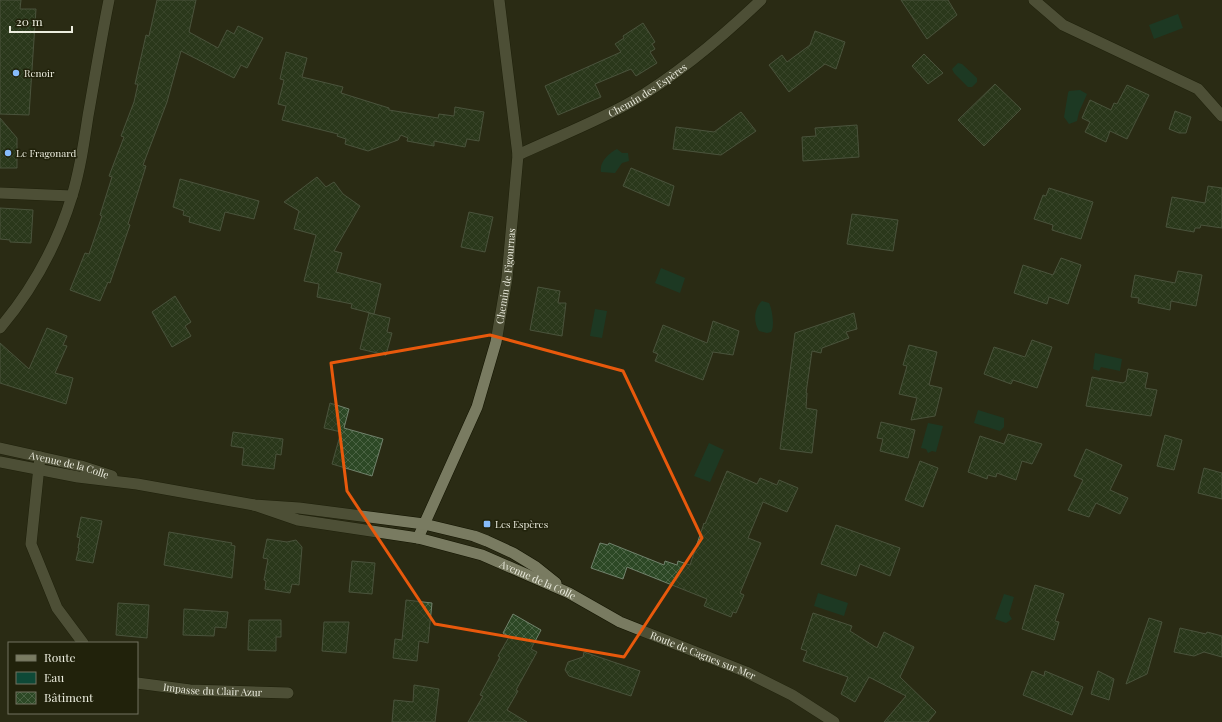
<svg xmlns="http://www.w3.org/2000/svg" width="1222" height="722" viewBox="0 0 1222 722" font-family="'Playfair Display',serif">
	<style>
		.water { fill: #0e4937 }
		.building { fill: url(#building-cross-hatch); stroke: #71826c }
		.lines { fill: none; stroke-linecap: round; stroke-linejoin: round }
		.minor-casing { stroke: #131401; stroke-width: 12 }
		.secondary-casing { stroke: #131401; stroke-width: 12 }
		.minor { stroke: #797b61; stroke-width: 11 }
		.secondary { stroke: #797b61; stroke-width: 11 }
		.marked { fill: none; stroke: #e8590c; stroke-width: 3; stroke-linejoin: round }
		.poi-dot { fill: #86bbfb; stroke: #21220b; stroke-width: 1.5 }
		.labels { text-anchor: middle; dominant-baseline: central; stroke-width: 3; stroke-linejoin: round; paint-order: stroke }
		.poi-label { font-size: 10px; fill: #eceddf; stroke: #21220b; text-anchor: start }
		.street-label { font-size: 10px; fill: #eceddf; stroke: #21220b }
	</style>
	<defs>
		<pattern id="building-cross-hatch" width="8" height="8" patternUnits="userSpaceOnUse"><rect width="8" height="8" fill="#2c4825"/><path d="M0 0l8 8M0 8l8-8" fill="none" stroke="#4b6344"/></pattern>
	</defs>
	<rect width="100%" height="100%" fill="#2a2b14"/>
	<path class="water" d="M1178 14 1183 28 1154 39 1149 25Z
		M958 63 962 64 977 78V82L972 87H968L954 73 952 69Z
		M1080 90 1087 94 1079 112 1077 121 1069 124 1064 117 1068 93 1069 91Z
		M617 149 622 153H628L629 161 622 163 615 173 601 172C599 162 609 153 617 149Z
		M661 268 685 278 680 293 655 283Z
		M762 301 769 303C772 308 775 327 771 332L767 333 759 331C753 322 754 308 762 301Z
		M595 309 607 311 602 338 590 336Z
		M1095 353 1122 359 1120 371 1101 367 1099 371 1093 369Z
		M978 410 1004 418V427L1000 431 974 423Z
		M928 423 943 426 936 452 932 451 928 453 926 449 921 448Z
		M709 443 724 450 710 482 694 476Z
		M818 593 848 603 844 616 814 606Z
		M1004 594 1014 597 1009 614 1012 619 1006 623 995 619Z"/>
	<path class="building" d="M0 0H21L20 9H36L29 115 0 114Z
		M157 0H196L189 32 218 48 227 30 234 34 238 26 263 38 247 68 241 65 234 78 181 51 167 102 143 165 146 166 128 224 130 225 110 283 108 282 100 301 70 290 85 253 89 254 102 216 100 215 112 177 109 176 124 137 121 136 134 102 138 84H135L146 35 149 36Z
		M901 0H948L957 15 927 39Z
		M643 23 655 42 652 44 655 49 650 52 657 63 636 76 631 69 595 84 601 97 558 115 545 86 621 52 615 44 624 38 623 36Z
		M815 31 845 42 836 69 825 64 789 92 769 65 782 55 787 62 810 45Z
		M286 52 307 58 302 77 343 87 341 93 389 108V110L438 118 439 114 454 116 455 107 484 112 479 141 467 139 465 147 434 141V146L407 141 408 138 401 135 398 140 368 151 345 144 346 139 337 136 338 134 282 120 286 106 278 104 284 80 280 79Z
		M924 54 943 73 928 84 912 66Z
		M995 84 1021 109 984 146 958 120Z
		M1127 85 1149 95 1127 139 1110 131 1106 142 1085 132 1090 122 1082 118 1090 100 1111 110 1114 103 1117 104Z
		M1175 111 1191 117 1186 133H1179L1169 129Z
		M741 112 756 131 721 155 673 149 676 127 714 132Z
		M0 118 17 138V168H0Z
		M857 125 859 157 803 161 802 137 816 136 815 128Z
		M631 168 674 186 669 206 623 186Z
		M317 177 326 187 334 182 343 194 360 206 334 251 342 253 336 272 381 284 374 314 351 308 352 304 317 297 319 284 304 281 316 235 294 229 299 211 284 202Z
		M180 179 259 201 254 219 225 212 220 231 189 222 190 217 183 215 184 211 173 207Z
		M1208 186 1222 188V228L1201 225 1200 228H1195L1194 232 1166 227 1172 197 1205 203Z
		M1049 188 1093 202 1081 239 1052 230 1053 225 1034 219 1043 195 1046 196Z
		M0 208 33 210 31 243 10 242V240L0 239Z
		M469 212 493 217 485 252 461 247Z
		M852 214 898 220 893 251 847 244Z
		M1061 258 1081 265 1068 304 1049 297 1047 304 1014 293 1023 265 1053 275Z
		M1178 271 1202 275 1196 306 1171 301 1170 310 1138 303 1139 298 1131 297 1135 275 1175 283Z
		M538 287 560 291 558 303H566L562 336 530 330Z
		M175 296 191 322 185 326 191 336 172 347 152 312Z
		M369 313 390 318 387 332 392 333 386 355 360 349Z
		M854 313 857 329 846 332 849 338 822 348 821 353 812 351 806 393H807L806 408 817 410 812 453 780 449 795 333Z
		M713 321 739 331 733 355 713 352 703 380 655 361 658 354 653 352 663 325 707 343Z
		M47 328 67 336 63 345 67 346 55 373 73 378 66 404 0 383V343L29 369Z
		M1032 340 1052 347 1037 388 1013 380 1011 384 984 374 994 347 1025 357Z
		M909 345 937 352 929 385 942 388 935 416 911 420 917 398 899 394 907 366 903 365Z
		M1128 369 1148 373 1145 388 1157 390 1151 416 1086 406 1092 377 1123 383 1126 381Z
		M330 403 349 409 344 428 383 439 372 476 332 464 341 432 324 428Z
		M881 422 915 430 908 458 880 451 883 439 877 438Z
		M233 432 283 439 281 455 276 454 274 469 242 465 244 448 231 446Z
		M1008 434 1042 444 1032 464 1022 461 1016 480 997 473 996 477 988 475 987 479 968 472 980 436 1004 444Z
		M1165 435 1182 440 1174 470 1157 466Z
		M1086 449 1122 465 1110 490 1128 498 1120 514 1096 503 1089 517 1068 510 1083 480 1074 476Z
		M920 461 938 468 923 507 905 500Z
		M1204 468 1222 473V499L1198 493Z
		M727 471 757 484 760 478 777 485 779 480 798 488 787 512 763 502 748 538 761 543 740 593 744 595 736 613 733 612 731 617 704 606 707 599 627 567 623 579 591 568 600 543 608 545 609 543 664 565 665 561 677 565 678 561 690 565 704 523 705 524Z
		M81 517 102 521 93 563 76 560 79 548H78L80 538 77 537Z
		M836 525 900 548 890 576 860 564 856 576 821 564Z
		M169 532 232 543 231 545 235 546 232 578 164 565Z
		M267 539 287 542 296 540 302 547 299 585 292 584 290 593 265 589 266 581 264 580 268 559 263 558Z
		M352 561 375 563 372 594 349 592Z
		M1035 585 1064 594 1055 621 1059 622 1054 640 1022 629Z
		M406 600 432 603 428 643 419 641 417 661 393 658 395 639 402 640Z
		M118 603 149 605 147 638 116 635Z
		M184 609 228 612 226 628 215 627 214 636 183 635Z
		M813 613 852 626 850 631 877 648 884 632 914 647 900 677 936 712 928 722H884L906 696 869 677 855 702 841 694 848 677 803 661 807 651 801 649Z
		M513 614 541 630 531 649 537 652 516 690 518 691 507 710 527 722H468L483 696 480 695 500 657 498 656 509 637 503 633Z
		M1149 618 1162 622 1147 674 1126 684Z
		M249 620H281V637H276V651L248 650Z
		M324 622H349L346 653 322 651Z
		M1180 628 1206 634 1207 632 1222 636V657L1204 652 1194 656 1174 652Z
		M584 652 640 671 631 696 569 676 565 670 568 662 583 657Z
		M1032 671 1044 676 1045 671 1083 687 1072 715 1023 695Z
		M1098 671 1114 679 1109 700 1091 694Z
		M414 685 439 689 435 722H392L394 700 413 702Z"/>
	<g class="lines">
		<defs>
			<g id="minor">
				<path d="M1034 0 1063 25 1198 89 1222 116"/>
				<path id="s1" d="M518 155C554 138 596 122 631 102 679 74 721 38 761 0"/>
				<path d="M0 193 72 196"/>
				<path d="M0 328C32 290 57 245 72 196 80 170 84 143 88 116 95 77 101 39 109 0"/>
				<path d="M40 457 31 544 57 608 83 643"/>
				<path id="s2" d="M418 538 477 407 496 342 507 278 518 155 499 0"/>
				<path id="s3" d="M137 683 190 690 288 693"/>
			</g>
			<g id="secondary">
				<path id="s4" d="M0 448 81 466 112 476"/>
				<path d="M0 462 78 477 137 484 254 505 299 508 424 524 474 536 487 541 513 553 536 567 556 583"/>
				<path id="s5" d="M254 505 298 520 418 538 482 555 569 593 620 622 746 672 792 695 834 722"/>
			</g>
		</defs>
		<use href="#minor" class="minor-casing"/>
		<use href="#secondary" class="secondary-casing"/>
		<use href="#minor" class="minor"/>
		<use href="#secondary" class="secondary"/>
	</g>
	<path d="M0 0H1222V722H0ZM490 335 623 371 702 538 624 657 435 624 347 491 331 363Z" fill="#2a2b14" fill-opacity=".55" fill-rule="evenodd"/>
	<path class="marked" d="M490 335 623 371 702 538 624 657 435 624 347 491 331 363Z"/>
	<g class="poi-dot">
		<circle cx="16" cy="73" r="4"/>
		<circle cx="8" cy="153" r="4"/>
		<rect x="483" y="520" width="8" height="8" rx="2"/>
	</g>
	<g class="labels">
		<g class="poi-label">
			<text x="24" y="73">Renoir</text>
			<text x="16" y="153">Le Fragonard</text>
			<text x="495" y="524">Les Espères</text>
		</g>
		<g class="street-label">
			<text stroke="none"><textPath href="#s1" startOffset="145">Chemin des Espères</textPath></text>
			<text stroke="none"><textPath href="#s2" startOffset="278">Chemin de Figournas</textPath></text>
			<text stroke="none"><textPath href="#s4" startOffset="71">Avenue de la Colle</textPath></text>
			<text stroke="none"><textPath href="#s5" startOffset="295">Avenue de la Colle</textPath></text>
			<text stroke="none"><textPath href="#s5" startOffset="477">Route de Cagnes sur Mer</textPath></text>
			<text stroke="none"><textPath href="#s3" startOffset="76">Impasse du Clair Azur</textPath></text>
		</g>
	</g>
	<rect x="8" y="642" width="130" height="72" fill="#21220b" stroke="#727360"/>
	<rect x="16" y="655" width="20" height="6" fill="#797b61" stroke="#727360"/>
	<text x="44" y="662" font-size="12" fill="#eceddf">Route</text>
	<rect x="16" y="672" width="20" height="12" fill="#0e4937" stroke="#727360"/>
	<text x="44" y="682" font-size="12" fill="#eceddf">Eau</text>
	<rect x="16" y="692" width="20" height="12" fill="url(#building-cross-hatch)" stroke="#727360"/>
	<text x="44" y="702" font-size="12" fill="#eceddf">Bâtiment</text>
	<path d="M10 26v6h62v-6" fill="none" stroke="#eceddf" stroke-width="2"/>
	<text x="16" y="26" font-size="12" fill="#eceddf" stroke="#21220b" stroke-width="3" paint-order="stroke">20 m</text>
</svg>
